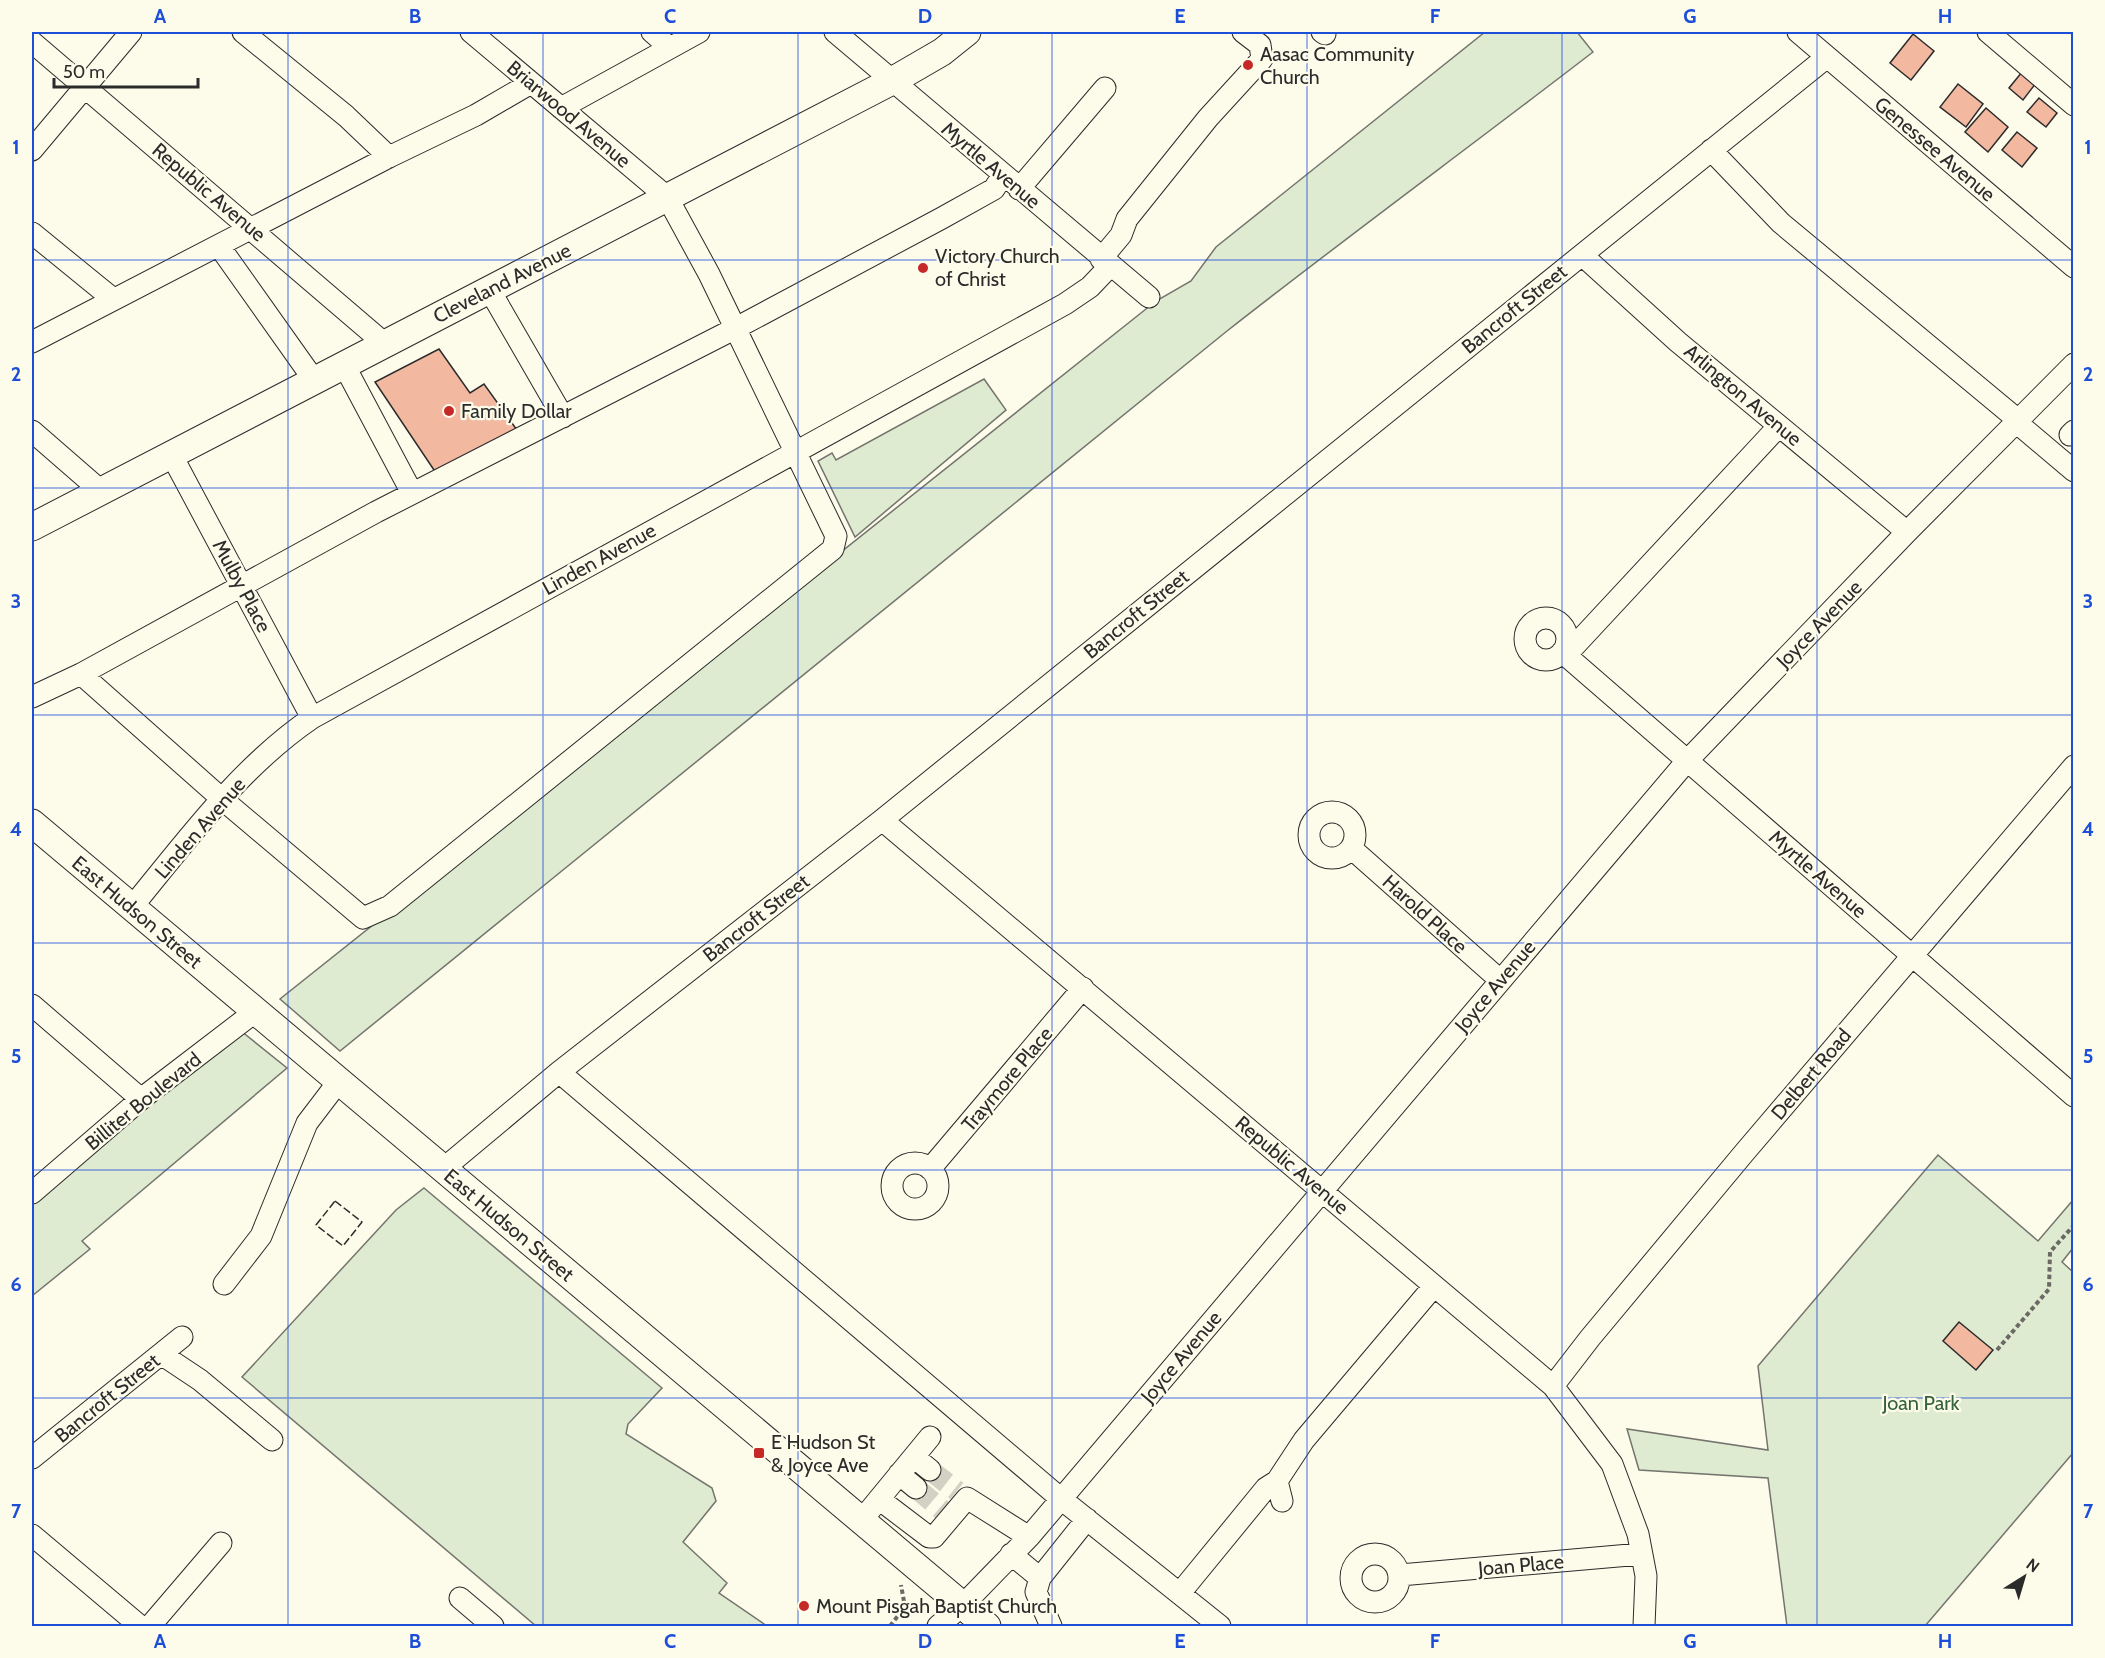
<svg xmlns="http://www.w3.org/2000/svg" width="2105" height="1658" viewBox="0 0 2105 1658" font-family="Cabin,sans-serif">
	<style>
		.green { fill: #deebd1; stroke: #74746e; stroke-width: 1.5 }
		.building { fill: #f2b8a0; stroke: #2b2b2b; stroke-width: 1.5 }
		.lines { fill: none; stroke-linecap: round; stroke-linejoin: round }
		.minor-tunnel { stroke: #d3d1c4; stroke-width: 21; stroke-dasharray: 21 10; stroke-linecap: butt }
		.minor-casing { stroke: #2b2b2b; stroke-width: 23 }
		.major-casing { stroke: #2b2b2b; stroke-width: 29 }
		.path { stroke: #6a6964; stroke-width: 4; stroke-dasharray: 4.5 3; stroke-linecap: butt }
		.minor { stroke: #fdfbea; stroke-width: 21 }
		.major { stroke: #fdfbea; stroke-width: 27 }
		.fence { stroke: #2b2b2b; stroke-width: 1.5; stroke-dasharray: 8 3; stroke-linecap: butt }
		.grid { fill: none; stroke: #1d4ed8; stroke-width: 1.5; stroke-opacity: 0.55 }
		.poi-dot { fill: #c62828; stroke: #fdfbea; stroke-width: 2 }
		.labels { text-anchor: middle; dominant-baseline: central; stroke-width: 4.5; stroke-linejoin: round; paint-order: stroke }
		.poi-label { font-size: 20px; fill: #2b2b2b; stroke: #fdfbea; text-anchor: start }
		.street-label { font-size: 20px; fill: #2b2b2b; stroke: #fdfbea }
		.park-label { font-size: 20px; fill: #34623c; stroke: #fdfbea }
		.neatline { fill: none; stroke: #1d4ed8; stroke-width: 2 }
		.grid-label { font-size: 20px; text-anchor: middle; font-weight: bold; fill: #1d4ed8 }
	</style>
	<rect width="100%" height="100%" fill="#fdfbea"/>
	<path class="green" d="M1485 32H1577L1593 52C1471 146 1348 236 1227 331L340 1051 280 999 1156 301 1191 281 1216 247Z
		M984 379 1006 410 855 537 818 461 832 453 836 460Z
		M241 1031 287 1068 82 1241 90 1249 32 1296V1203Z
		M1938 1155 2038 1241 2073 1200V1248L2062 1262 2073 1272V1453L1925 1626H1787L1768 1478 1639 1470 1627 1429 1768 1450 1758 1366Z
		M424 1188 662 1388 628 1424 626 1434 712 1488 716 1501 683 1542 727 1583 719 1593 767 1626H536L242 1377 396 1210Z"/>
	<path class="building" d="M1913 34 1934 51 1911 80 1890 63Z
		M2022 72 2036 83 2023 100 2009 88Z
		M1958 84 1983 104 1966 127 1940 107Z
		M2039 98 2057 113 2046 127 2027 112Z
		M1986 108 2008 127 1988 152 1965 132Z
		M2017 132 2037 148 2022 167 2002 150Z
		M439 349 470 393 484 384 517 430 436 473 375 382Z
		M1959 1322 1993 1350 1976 1370 1943 1341Z"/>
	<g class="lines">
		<path class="minor-tunnel" d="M930 1470 957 1491
			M916 1488 942 1510"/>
		<defs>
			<path id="minor" d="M243 32 346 116 389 157
				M652 32 669 47
				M835 32 1149 297
				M1322 32 1325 34
				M1798 32 2074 267
				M1988 32 2074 105
				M32 42 385 344
				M561 108 699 32
				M32 150 131 32
				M1711 150 1781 223 2018 420
				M1019 189 1105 88
				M32 233 113 299
				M219 246 314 380
				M1582 255 1678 342 1907 532
				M1101 259 1121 235 1127 219 1208 118 1262 59 1260 45 1243 32
				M489 289 563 417
				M32 342 389 157 476 115 531 83
				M344 365 412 493
				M2016 422 2074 471
				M32 431 101 491
				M2070 435 2074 431
				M171 454 312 718
				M1525 639a21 21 0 1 1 42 0a21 21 0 1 1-42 0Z
				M1562 652 2074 1096
				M1566 655 1779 426
				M81 674 222 799 363 918 390 906 833 549 836 536 709 274 667 197 471 32
				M32 697 81 674 376 512 736 328 942 218 994 189 1003 175
				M1309 835a23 23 0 1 1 46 0a23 23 0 1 1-46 0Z
				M882 820 1553 1386 1612 1464 1638 1534 1646 1576 1644 1626
				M1351 848 1500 980
				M132 907C187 840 240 767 312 718L1065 304 1090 287 1110 266
				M32 1005 141 1099
				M559 1072 1060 1498 1220 1626
				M892 1186a23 23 0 1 1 46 0a23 23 0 1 1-46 0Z
				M443 1169 559 1072 882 820 1827 57
				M930 1169 1083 988
				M32 1193 141 1099 256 1011
				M224 1284 261 1236 307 1123 339 1081
				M161 1354 200 1380 272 1440
				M1553 1386 1590 1338 1744 1153 2074 766
				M914 1457 930 1470
				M32 1458 182 1337
				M899 1474 916 1488
				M879 1499 930 1437
				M1282 1501 1277 1481 1304 1440 1434 1286
				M861 1521 879 1499 929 1537H934L967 1498 1029 1537
				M32 1535 140 1626
				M1351 1578a24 24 0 1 1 48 0a24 24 0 1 1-48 0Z
				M1011 1554 1040 1578 1087 1519
				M1400 1575 1641 1554
				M1040 1578 1036 1592 1051 1626
				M1180 1593 1266 1488 1277 1481
				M460 1598 493 1626
				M150 1626 221 1543
				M938 1626 962 1606 1029 1537 1686 762 1907 532 2074 364"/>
			<path id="major" d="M32 527 892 81 942 52 967 32
				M32 823 987 1626"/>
		</defs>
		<use href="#minor" class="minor-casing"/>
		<use href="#major" class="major-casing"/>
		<path class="path" d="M1997 1350 2049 1289 2050 1252 2074 1225
			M890 1626 905 1607 901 1585"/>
		<use href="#minor" class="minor"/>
		<use href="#major" class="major"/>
		<path class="fence" d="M335 1201 362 1222 343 1246 316 1225Z"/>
	</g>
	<path class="grid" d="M288 32V1626M543 32V1626M798 32V1626M1052 32V1626M1307 32V1626M1562 32V1626M1817 32V1626M32 260H2074M32 488H2074M32 715H2074M32 943H2074M32 1170H2074M32 1398H2074"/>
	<g class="poi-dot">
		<circle cx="1248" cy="65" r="6"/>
		<circle cx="923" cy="268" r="6"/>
		<circle cx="449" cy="411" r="6"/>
		<rect x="753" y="1447" width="12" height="12" rx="3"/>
		<circle cx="804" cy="1606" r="6"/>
	</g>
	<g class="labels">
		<g class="poi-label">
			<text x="1260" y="54">Aasac Community<tspan x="1260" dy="23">Church</tspan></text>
			<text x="935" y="256">Victory Church<tspan x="935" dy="23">of Christ</tspan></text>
			<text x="461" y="411">Family Dollar</text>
			<text x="771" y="1442">E Hudson St<tspan x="771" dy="23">&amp; Joyce Ave</tspan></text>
			<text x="816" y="1606">Mount Pisgah Baptist Church</text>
		</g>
		<g class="street-label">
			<text transform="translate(569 114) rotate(40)">Briarwood Avenue</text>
			<text transform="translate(1935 149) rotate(40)">Genessee Avenue</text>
			<text transform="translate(991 165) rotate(40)">Myrtle Avenue</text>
			<text transform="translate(209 192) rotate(40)">Republic Avenue</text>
			<text transform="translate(502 283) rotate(-27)">Cleveland Avenue</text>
			<text transform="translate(1514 309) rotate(-39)">Bancroft Street</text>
			<text transform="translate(1743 395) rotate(40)">Arlington Avenue</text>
			<text transform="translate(599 559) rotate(-29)">Linden Avenue</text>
			<text transform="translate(242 586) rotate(62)">Mulby Place</text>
			<text transform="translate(1136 614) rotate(-39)">Bancroft Street</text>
			<text transform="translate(1819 624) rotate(-46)">Joyce Avenue</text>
			<text transform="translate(200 828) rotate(-49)">Linden Avenue</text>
			<text transform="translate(1818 874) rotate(41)">Myrtle Avenue</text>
			<text transform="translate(137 912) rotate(40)">East Hudson Street</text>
			<text transform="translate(1425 914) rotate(42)">Harold Place</text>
			<text transform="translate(756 918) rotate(-38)">Bancroft Street</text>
			<text transform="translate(1495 986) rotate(-50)">Joyce Avenue</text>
			<text transform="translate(1811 1074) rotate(-50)">Delbert Road</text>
			<text transform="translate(1007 1079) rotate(-50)">Traymore Place</text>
			<text transform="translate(143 1101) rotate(-39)">Billiter Boulevard</text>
			<text transform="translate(1292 1165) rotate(40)">Republic Avenue</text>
			<text transform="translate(509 1225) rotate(40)">East Hudson Street</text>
			<text transform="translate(1181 1357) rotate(-50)">Joyce Avenue</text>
			<text transform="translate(107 1398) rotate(-39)">Bancroft Street</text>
			<text transform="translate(1521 1565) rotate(-5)">Joan Place</text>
		</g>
		<g class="park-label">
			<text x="1921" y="1403">Joan Park</text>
		</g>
	</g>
	<rect width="2105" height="1658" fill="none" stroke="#fdfbea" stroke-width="66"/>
	<g transform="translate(2024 1577) rotate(37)" stroke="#fdfbea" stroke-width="4.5" paint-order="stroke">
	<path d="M0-4.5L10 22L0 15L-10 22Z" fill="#2b2b2b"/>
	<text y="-9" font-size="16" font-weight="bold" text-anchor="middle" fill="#2b2b2b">N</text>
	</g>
	<path d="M54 78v9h144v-9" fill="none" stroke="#2b2b2b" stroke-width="3"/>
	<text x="63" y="78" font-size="18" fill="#2b2b2b" stroke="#fdfbea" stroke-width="4.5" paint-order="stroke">50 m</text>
	<rect x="33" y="33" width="2039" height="1592" class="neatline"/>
	<g class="grid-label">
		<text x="160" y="23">A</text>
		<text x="415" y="23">B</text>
		<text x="670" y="23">C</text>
		<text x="925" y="23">D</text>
		<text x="1180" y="23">E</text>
		<text x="1435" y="23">F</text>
		<text x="1690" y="23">G</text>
		<text x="1945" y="23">H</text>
		<text x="16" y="154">1</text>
		<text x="2088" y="154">1</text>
		<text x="16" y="381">2</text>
		<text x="2088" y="381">2</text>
		<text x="16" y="608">3</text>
		<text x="2088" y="608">3</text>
		<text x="16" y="836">4</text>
		<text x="2088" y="836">4</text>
		<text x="16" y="1063">5</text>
		<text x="2088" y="1063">5</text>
		<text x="16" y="1291">6</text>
		<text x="2088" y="1291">6</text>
		<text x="16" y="1518">7</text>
		<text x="2088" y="1518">7</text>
		<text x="160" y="1648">A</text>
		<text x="415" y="1648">B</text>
		<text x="670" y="1648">C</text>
		<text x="925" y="1648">D</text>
		<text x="1180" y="1648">E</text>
		<text x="1435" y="1648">F</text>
		<text x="1690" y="1648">G</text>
		<text x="1945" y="1648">H</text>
	</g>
</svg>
